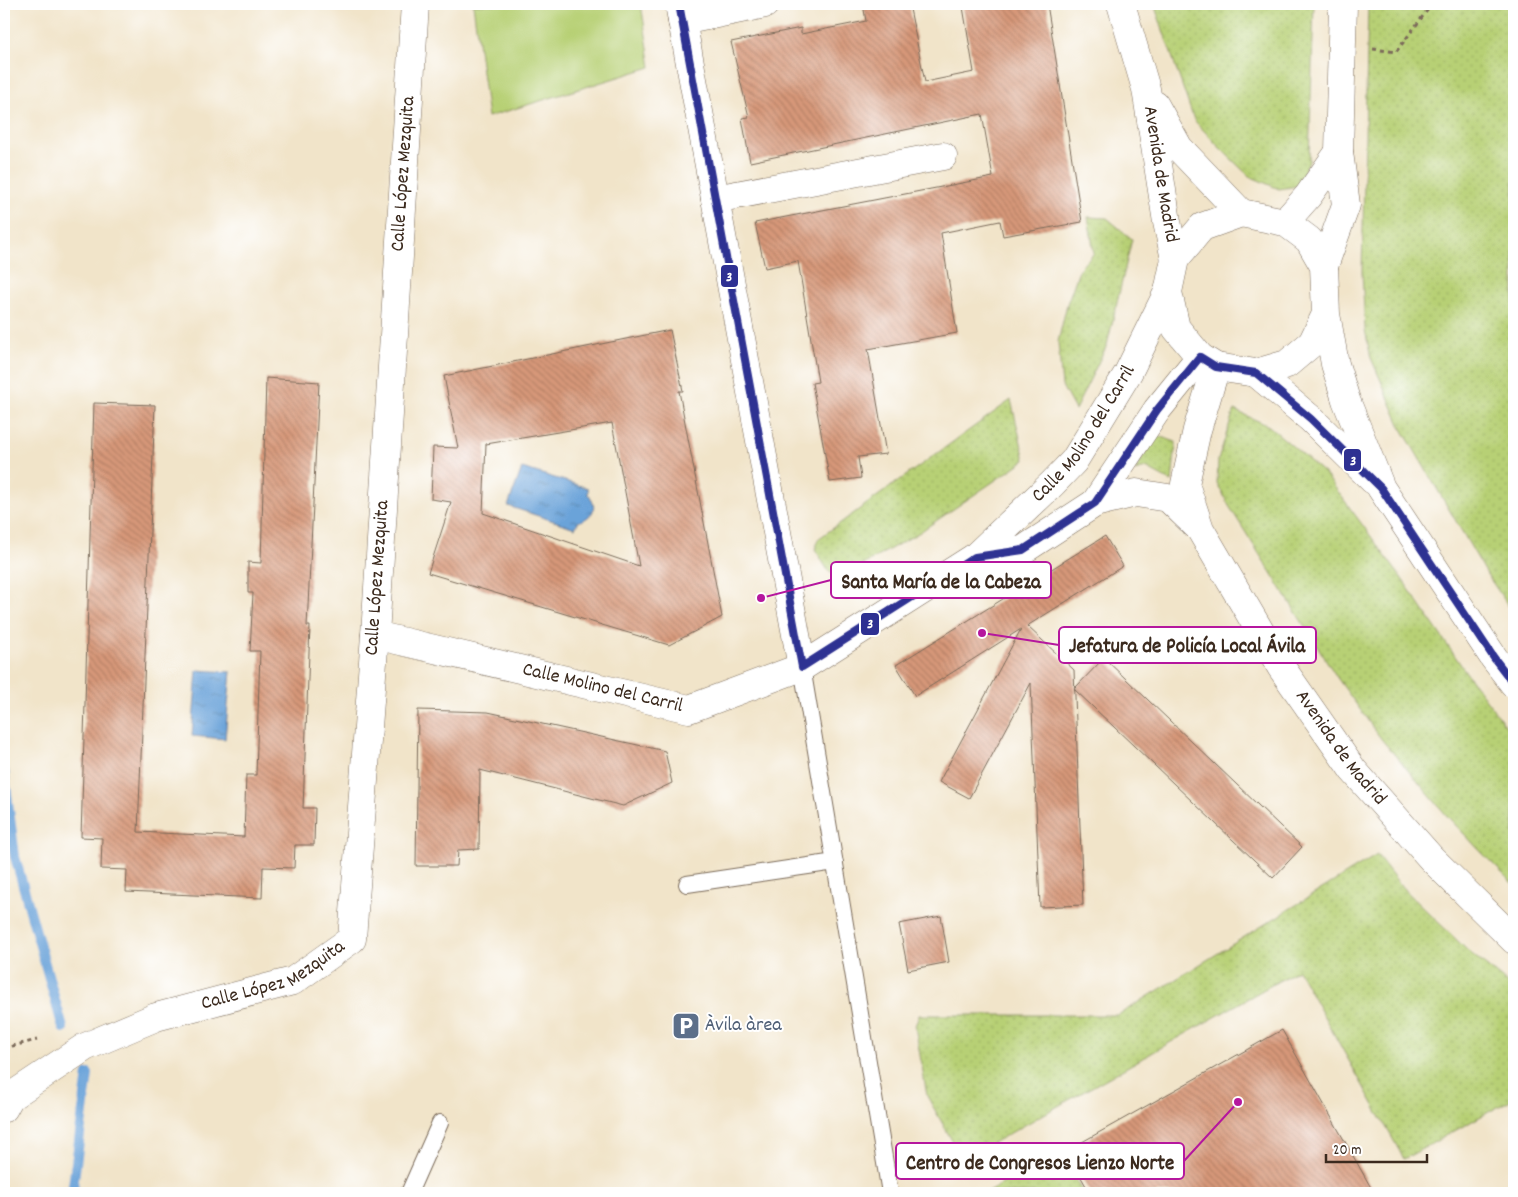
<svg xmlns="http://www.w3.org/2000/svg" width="1518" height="1197" viewBox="0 0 1518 1197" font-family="Dekko,sans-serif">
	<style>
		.grass { fill: url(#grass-dots); stroke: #797d4a }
		.garden { fill: #b7d075; stroke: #797d4a }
		.water { fill: url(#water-ripples); stroke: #52667c }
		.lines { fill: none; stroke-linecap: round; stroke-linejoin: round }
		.stream { stroke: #6aa3d9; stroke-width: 10 }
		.building { fill: url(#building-back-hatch); fill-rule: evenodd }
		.lane-casing { stroke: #7b6b5a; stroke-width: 18 }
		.street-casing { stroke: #7b6b5a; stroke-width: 29 }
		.secondary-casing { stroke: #7b6b5a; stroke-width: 29 }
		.highway-casing { stroke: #7b6b5a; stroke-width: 29 }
		.path { stroke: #7b6b5a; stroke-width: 3; stroke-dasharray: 4 4; stroke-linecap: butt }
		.lane { stroke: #fff; stroke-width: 16 }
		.street { stroke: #fff; stroke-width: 28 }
		.secondary { stroke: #fff; stroke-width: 28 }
		.highway { stroke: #fff; stroke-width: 28 }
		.bus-1-casing { stroke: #fff; stroke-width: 11 }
		.bus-1 { stroke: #2e3092; stroke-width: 8 }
		.labels { text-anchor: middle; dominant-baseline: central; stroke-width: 4; stroke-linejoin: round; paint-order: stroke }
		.street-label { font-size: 20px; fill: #3b2a1e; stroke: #fff }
		.service-label { font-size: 20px; fill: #4e5e75; stroke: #fff; text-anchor: start }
		.leader { fill: none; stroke: #b5179e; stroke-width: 2 }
		.callout-dot { fill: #b5179e; stroke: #fff; stroke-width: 2 }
		.callout { fill: #fff; stroke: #b5179e; stroke-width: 2 }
		.callout-label { font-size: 21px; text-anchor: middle; font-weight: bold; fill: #3b2a1e }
		.line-badge { stroke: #fff; stroke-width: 2 }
		.badge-label { font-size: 14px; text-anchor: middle; font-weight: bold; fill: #fff }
	</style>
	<defs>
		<pattern id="grass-dots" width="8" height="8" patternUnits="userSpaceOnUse" patternTransform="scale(1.25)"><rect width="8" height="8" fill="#b7d075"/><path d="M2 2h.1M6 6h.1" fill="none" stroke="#9eb365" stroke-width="1.8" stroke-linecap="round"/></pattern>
		<pattern id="water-ripples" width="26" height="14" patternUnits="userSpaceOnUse" patternTransform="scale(1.25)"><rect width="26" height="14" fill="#6aa3d9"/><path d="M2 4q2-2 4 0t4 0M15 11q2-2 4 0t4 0" fill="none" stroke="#5885af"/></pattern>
		<pattern id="building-back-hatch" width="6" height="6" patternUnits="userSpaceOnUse" patternTransform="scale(1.25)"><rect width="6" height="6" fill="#d79879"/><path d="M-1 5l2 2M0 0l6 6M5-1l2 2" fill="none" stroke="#b07c63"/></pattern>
	</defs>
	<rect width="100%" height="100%" fill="#fff"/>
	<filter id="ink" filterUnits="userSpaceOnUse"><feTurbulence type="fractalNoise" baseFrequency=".02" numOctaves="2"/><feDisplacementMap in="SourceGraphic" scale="10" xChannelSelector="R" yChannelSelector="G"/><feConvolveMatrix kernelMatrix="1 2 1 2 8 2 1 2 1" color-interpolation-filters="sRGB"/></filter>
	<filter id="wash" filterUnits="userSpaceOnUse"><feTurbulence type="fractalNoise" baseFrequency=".0096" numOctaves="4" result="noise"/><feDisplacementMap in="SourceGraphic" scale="20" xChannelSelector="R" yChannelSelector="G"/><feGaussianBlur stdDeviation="1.12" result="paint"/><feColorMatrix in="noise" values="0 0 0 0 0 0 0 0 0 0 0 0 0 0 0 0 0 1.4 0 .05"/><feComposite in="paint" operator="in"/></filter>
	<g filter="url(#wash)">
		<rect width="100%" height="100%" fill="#f1e4c9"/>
		<path class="grass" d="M1154 4H1314L1309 161 1297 186 1279 189 1249 176 1220 148 1194 120Z
			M1368 4H1514V614L1488 576 1402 429 1371 358 1365 330 1362 272Z
			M1088 217 1107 218 1132 239 1107 345 1075 410 1062 386 1058 342 1067 304 1080 268 1094 253Z
			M1011 400 1025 460 920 532 840 578 827 569 815 549 818 539Z
			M1234 410 1269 426 1325 474 1400 576 1470 678 1514 737V885L1484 855 1448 817 1382 740 1338 679 1229 506 1217 483 1218 460Z
			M1155 435 1176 442 1172 482 1146 468 1135 471Z
			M1377 855 1401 886 1467 950 1514 989V1098L1404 1159 1298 970 963 1160 927 1096 915 1026 919 1015H1118Z
			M1060 1152 1083 1193H986Z"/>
		<path class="garden" d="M473 4H641L651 67 488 117Z"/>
		<path class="water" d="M522 468 588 488V494C599 508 593 517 578 522L575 528 508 506Z
			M197 670 231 672 225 739 192 736Z"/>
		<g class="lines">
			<path class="stream" d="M4 771 15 857 63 1028
				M77 1193 73 1186 88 1074"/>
		</g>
		<g id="blocks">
			<path class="building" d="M863 4H909L925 82 974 72 963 7 982 4H1047L1082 222 1003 236 1000 221 941 233 957 333 868 349 886 454 858 457 861 478 830 482 812 383 818 382 798 261 765 268 755 223 993 177 982 114 750 162 742 118 749 117 731 42 801 28V34L866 21Z
				M670 330 683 391H679L722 617 669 645 428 573 451 502 431 499 433 447 458 448 444 376ZM612 423 639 566 483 513 486 444Z
				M266 378 319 382 307 626H310L303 808H315L314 845H295L294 868 263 867 262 898 126 892 127 870 101 869 102 838 81 837 94 403 155 405 138 832 244 837 246 775H256L260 651H250L253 593H248V562L261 563Z
				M1105 536 1123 566 1027 626 1074 670 1083 905 1040 907 1031 683 969 798 939 782 1021 629 915 696 896 665Z
				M1104 658 1302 847 1273 878 1074 689Z
				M418 710 488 712 665 751 672 783 623 806 480 770 479 849 458 850 457 866H416Z
				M941 916 949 962 908 970 899 924Z
				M1282 1030 1374 1193H1090L1066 1151Z"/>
		</g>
	</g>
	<g filter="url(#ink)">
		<use href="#blocks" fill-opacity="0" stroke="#7b6b5a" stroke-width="1"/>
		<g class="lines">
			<defs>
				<path id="lane" d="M802 667 890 1193
					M687 884 835 862
					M409 1193 440 1123"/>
				<g id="street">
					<path d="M682 21 765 4"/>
					<path d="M715 199 943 156"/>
					<path id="s1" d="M1216 367 1197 430 1185 484 1200 529 1281 667 1353 770 1431 858 1514 940"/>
					<path d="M1095 503 1136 493 1168 498 1196 525"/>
					<path id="s2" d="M4 1108 10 1097 85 1047 156 1017 293 981 352 939 375 635"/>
				</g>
				<g id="secondary">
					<path id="s3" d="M415 4 375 635 689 709 802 667 975 557 1052 484 1074 461 1128 373 1168 292"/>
					<path d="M679 4 802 667"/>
					<path d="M1285 222 1308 196 1339 152"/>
					<path d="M1324 266 1346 205 1339 152 1343 4"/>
					<path d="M975 557 1023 550 1095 503 1157 410 1200 357"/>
				</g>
				<g id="highway">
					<path id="s4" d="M1121 4 1146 89 1167 222 1175 259"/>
					<path d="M1155 105 1179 148 1241 213"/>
					<path d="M1326 314 1312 343 1287 364 1256 373 1216 367 1200 357 1176 328 1168 292 1175 259 1202 227 1241 213 1285 222 1309 240 1324 266 1326 314 1335 364 1346 400 1381 488 1494 658 1514 684"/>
					<path d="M1256 373 1311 419 1373 480"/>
				</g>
			</defs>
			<use href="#lane" class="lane-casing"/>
			<use href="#street" class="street-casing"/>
			<use href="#secondary" class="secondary-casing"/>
			<use href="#highway" class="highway-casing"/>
			<path class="path" d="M1373 49 1396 52 1432 4
				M4 1048 37 1040"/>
			<use href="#lane" class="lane"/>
			<use href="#street" class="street"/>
			<use href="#secondary" class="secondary"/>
			<use href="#highway" class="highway"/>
			<defs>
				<path id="bus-1" d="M679 4 802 667 975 557 1023 550 1095 503 1157 410 1200 357 1216 367 1256 373 1311 419 1381 488 1494 658 1514 684"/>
			</defs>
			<use href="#bus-1" class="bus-1-casing"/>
			<use href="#bus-1" class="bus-1"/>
		</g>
	</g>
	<defs>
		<symbol id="parking-square" viewBox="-11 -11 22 22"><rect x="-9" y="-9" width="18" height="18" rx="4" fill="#5c6f8a" stroke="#fff"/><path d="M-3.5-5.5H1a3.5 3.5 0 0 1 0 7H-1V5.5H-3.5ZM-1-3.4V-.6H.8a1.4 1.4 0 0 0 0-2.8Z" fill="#fff"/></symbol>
	</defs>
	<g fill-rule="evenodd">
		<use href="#parking-square" x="670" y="1010" width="32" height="32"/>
	</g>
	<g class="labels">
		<g class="street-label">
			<text transform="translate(404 174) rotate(-86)">Calle López Mezquita</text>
			<text stroke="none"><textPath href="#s4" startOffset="175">Avenida de Madrid</textPath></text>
			<text stroke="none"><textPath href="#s3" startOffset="1446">Calle Molino del Carril</textPath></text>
			<text transform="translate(378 578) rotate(-86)">Calle López Mezquita</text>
			<text stroke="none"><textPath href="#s3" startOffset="866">Calle Molino del Carril</textPath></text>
			<text stroke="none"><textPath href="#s1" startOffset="429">Avenida de Madrid</textPath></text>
			<text stroke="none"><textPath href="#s2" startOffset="305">Calle López Mezquita</textPath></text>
		</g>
		<g class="service-label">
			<text x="705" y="1026">Àvila àrea</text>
		</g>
	</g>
	<path class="leader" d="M761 598L831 580M982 633L1059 645M1238 1102L1184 1161"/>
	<g class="callout-dot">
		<circle cx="761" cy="598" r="5"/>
		<circle cx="982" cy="633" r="5"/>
		<circle cx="1238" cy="1102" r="5"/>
	</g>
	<g class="callout">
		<rect x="831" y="562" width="220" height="36" rx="5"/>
		<rect x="1059" y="627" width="257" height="36" rx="5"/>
		<rect x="896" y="1143" width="288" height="36" rx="5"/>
	</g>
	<g class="callout-label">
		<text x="941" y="588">Santa María de la Cabeza</text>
		<text x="1187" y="652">Jefatura de Policía Local Ávila</text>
		<text x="1040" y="1169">Centro de Congresos Lienzo Norte</text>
	</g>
	<g class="line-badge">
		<rect x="720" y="264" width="19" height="24" rx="5" fill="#2e3092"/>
		<rect x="1343" y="448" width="19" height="24" rx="5" fill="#2e3092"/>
		<rect x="860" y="612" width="20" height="24" rx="5" fill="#2e3092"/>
	</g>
	<g class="badge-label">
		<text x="729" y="281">3</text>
		<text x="1353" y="465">3</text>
		<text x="870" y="628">3</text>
	</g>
	<rect width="1518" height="1197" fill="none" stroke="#fff" stroke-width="20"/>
	<path d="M1326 1154v8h101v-8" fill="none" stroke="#3b2a1e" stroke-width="2.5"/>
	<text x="1333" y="1154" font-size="15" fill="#3b2a1e" stroke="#ffffff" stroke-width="4" paint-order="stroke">20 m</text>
</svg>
